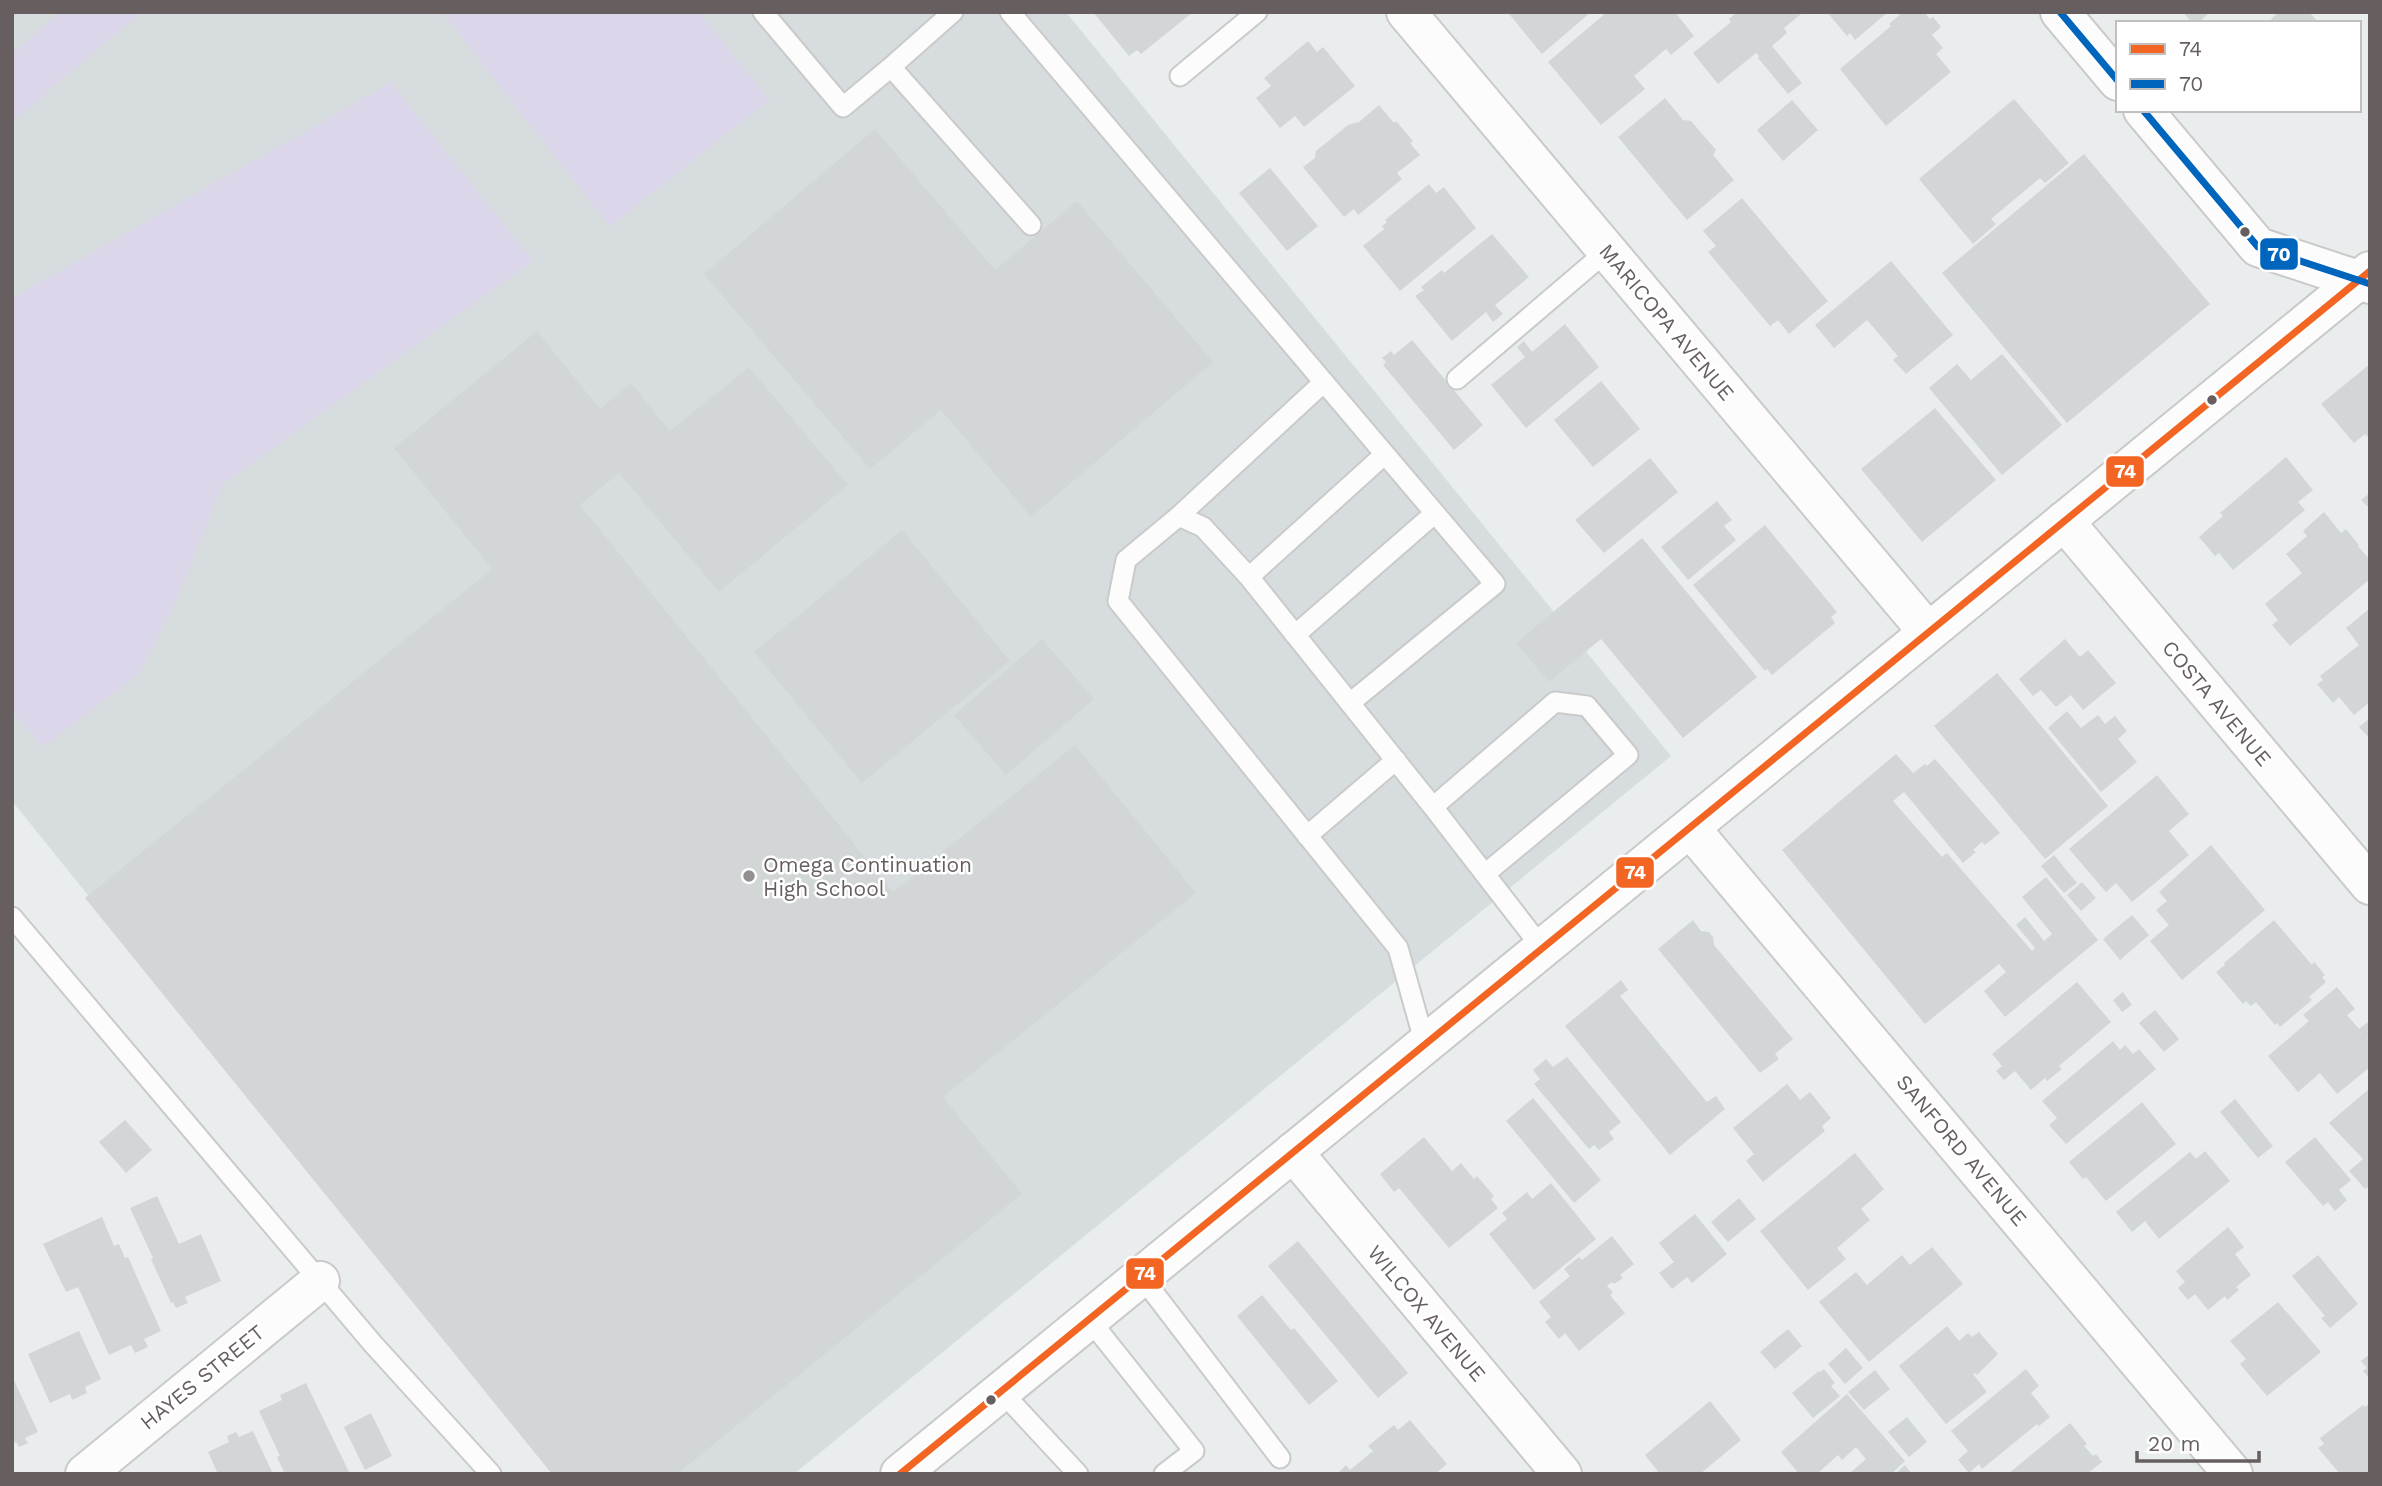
<svg xmlns="http://www.w3.org/2000/svg" width="2382" height="1486" viewBox="0 0 2382 1486" font-family="'Work Sans',sans-serif">
	<style>
		.education { fill: #d7ddde }
		.green { fill: #dbd6ea }
		.building { fill: #d2d6d6 }
		.lines { fill: none; stroke-linecap: round; stroke-linejoin: round }
		.lane-casing { stroke: #cacacb; stroke-width: 23 }
		.street-casing { stroke: #cacacb; stroke-width: 42 }
		.secondary-casing { stroke: #c9c9c9; stroke-width: 42 }
		.lane { stroke: #fcfcfc; stroke-width: 19 }
		.street { stroke: #fcfcfc; stroke-width: 38 }
		.secondary { stroke: #fcfcfc; stroke-width: 38 }
		.bus-1-casing { stroke: #fff; stroke-width: 12 }
		.bus-2-casing { stroke: #fff; stroke-width: 12 }
		.bus-1 { stroke: #f26522; stroke-width: 7 }
		.bus-2 { stroke: #0065bd; stroke-width: 7 }
		.bus-dot { fill: #665e5f; stroke: #fff; stroke-width: 2.5 }
		.poi-dot { fill: #949091; stroke: #fff; stroke-width: 2.5 }
		.labels { text-anchor: middle; dominant-baseline: central; stroke-width: 5; stroke-linejoin: round; paint-order: stroke }
		.street-label { font-size: 21px; fill: #665e5f; stroke: #fff }
		.poi-label { font-size: 21px; fill: #665e5f; stroke: #fff; text-anchor: start }
		.line-badge { stroke: #fff; stroke-width: 2.5 }
		.badge-label { font-size: 19px; text-anchor: middle; font-weight: bold; fill: #fff }
	</style>
	<rect width="100%" height="100%" fill="#e9edee"/>
	<path class="education" d="M12 12H1066L1671 756 794 1474H555L12 801Z"/>
	<path class="green" d="M61 12H142L12 122V53Z
		M442 12H699L769 100 610 227Z
		M391 83 533 261 223 484 183 585 139 674 43 747 12 712V298Z"/>
	<path class="building" d="M1093 12H1193L1141 54 1137 50 1129 56Z
		M1511 12H1591L1542 54 1509 14Z
		M1607 12H1675L1694 36 1671 55 1666 49 1634 76 1645 89 1601 125 1548 62Z
		M1737 12H1799L1801 14 1784 28 1787 33 1772 46 1802 83 1788 94 1758 58 1759 56 1756 53 1718 84 1693 53 1731 22 1729 19Z
		M1827 12H1888L1855 40 1850 33 1847 36Z
		M1903 12H1924L1930 19 1933 17 1941 27 1932 35 1943 48 1936 54 1951 72 1886 126 1840 69 1891 26 1889 24Z
		M2183 12H2210L2198 23H2192Z
		M2279 12H2309L2319 23H2274L2271 19Z
		M1308 41 1317 52 1323 47 1355 86 1304 127 1295 116 1280 128 1256 98 1271 86 1264 78Z
		M1665 98 1683 120 1691 121 1716 150 1713 155 1734 180 1687 220 1618 137Z
		M2014 99 2069 163 2045 183 2040 178 1991 219 1996 224 1973 244 1919 179Z
		M1792 100 1818 130 1783 161 1757 130Z
		M1379 105 1394 123 1396 121 1413 141 1410 143 1420 155 1397 173 1402 179 1358 215 1354 209 1344 217 1303 167 1315 158 1316 151 1348 125 1359 122Z
		M875 129 995 270 1077 201 1213 362 1031 517 941 410 870 469 704 274Z
		M2084 154 2210 304 2067 423 1942 273Z
		M1270 168 1318 226 1287 251 1239 193Z
		M1429 184 1436 193 1444 187 1476 228 1400 291 1363 246 1384 229 1382 226 1387 222 1385 220Z
		M1742 198 1828 301 1789 334 1778 320 1770 326 1708 252 1716 246 1703 231Z
		M1492 234 1529 277 1495 305 1503 314 1493 322 1486 312 1452 341 1415 296 1424 290 1421 287 1442 270 1444 273Z
		M1891 261 1953 335 1906 374 1893 360 1898 356 1867 320 1834 348 1815 325Z
		M1565 324 1599 367 1526 428 1491 385 1525 357 1517 347 1524 341 1532 352Z
		M537 331 600 409 631 383 670 431 749 367 848 485 719 592 619 473 580 505 893 892 1075 745 1196 893 943 1097 1022 1194 677 1474H552L85 898 492 569 394 448Z
		M1412 340 1483 425 1454 450 1383 365 1386 362 1382 358 1391 351 1394 355Z
		M2002 354 2062 425 2002 475 1929 388 1957 364 1971 380Z
		M2370 364V439L2365 434 2354 443 2321 404Z
		M1601 381 1640 429 1593 467 1554 420Z
		M1935 408 1996 480 1922 542 1861 469Z
		M2286 457 2313 490 2298 502 2305 510 2233 570 2219 553 2215 556 2199 537 2223 516 2220 513Z
		M1650 458 1678 492 1604 553 1575 520Z
		M2370 493V509L2361 500Z
		M1717 501 1732 520 1724 526 1736 540 1688 580 1661 547Z
		M2324 512 2341 533 2346 529 2359 545 2358 546 2370 560V579L2290 646 2272 625 2278 620 2265 604 2302 573 2286 554 2307 536 2303 531Z
		M1765 525 1837 612 1831 617 1835 623 1772 675 1767 669 1765 671 1693 585Z
		M902 530 1010 661 862 783 754 652Z
		M1642 538 1757 677 1683 738 1601 639 1549 682 1516 643Z
		M2370 608V702L2354 715 2339 697 2333 703 2317 684 2323 680 2320 676 2359 645 2346 628Z
		M1042 639 1094 699 1006 775 954 715Z
		M2065 639 2080 657 2088 650 2116 683 2083 710 2071 695 2056 707 2041 690 2033 696 2019 679Z
		M1997 673 2108 806 2045 859 1934 726Z
		M2067 711 2081 728 2098 715 2105 724 2115 716 2127 731 2118 739 2137 762 2101 792 2048 728Z
		M2370 718V739L2359 727Z
		M1896 754 1913 773 1925 764 1927 766 1935 759 2000 833 1985 845 1982 842 1973 850 1976 852 1963 863 1904 792 1893 801 1942 857 1947 853 2032 951 2035 948 2016 925 2025 917 2044 941 2052 934 2022 897 2046 877 2098 940 2005 1017 1984 991 2006 972 1999 964 1925 1024 1782 850Z
		M2157 775 2189 814 2169 831 2189 855 2132 902 2116 883 2106 892 2069 849Z
		M2211 845 2265 910 2182 980 2150 941 2169 925 2156 910 2167 901 2159 892Z
		M2054 855 2077 883 2064 893 2041 866Z
		M2082 882 2096 898 2081 911 2067 895Z
		M2132 915 2149 935 2120 960 2103 939Z
		M1693 920 1701 931 1709 932 1713 937 1714 945 1793 1039 1775 1054 1779 1059 1760 1073 1658 949Z
		M2274 920 2312 965 2314 962 2325 975 2322 977 2326 982 2309 997 2312 1000 2280 1027 2277 1023 2275 1025 2256 1002 2251 1006 2246 1001 2243 1004 2216 972 2225 965 2224 963Z
		M1621 980 1628 990 1620 996 1707 1102 1716 1096 1725 1109 1670 1155 1565 1026Z
		M2077 982 2111 1022 2059 1066 2062 1069 2047 1081 2045 1078 2031 1090 2015 1071 2004 1080 1996 1071 2002 1066 1992 1054Z
		M2337 987 2355 1009 2347 1015 2359 1029 2368 1022 2370 1024V1037L2367 1039 2370 1042V1067L2337 1094 2320 1073 2298 1092 2268 1056 2309 1021 2303 1015Z
		M2123 992 2132 1005 2122 1012 2113 1000Z
		M2155 1010 2179 1039 2164 1052 2139 1023Z
		M2113 1041 2120 1050 2125 1045 2133 1054 2139 1049 2156 1069 2066 1144 2049 1125 2057 1118 2042 1101Z
		M1567 1057 1621 1122 1609 1132 1614 1139 1599 1150 1594 1145 1589 1149 1534 1084 1540 1079 1533 1070 1546 1059 1553 1067Z
		M1787 1084 1800 1100 1810 1092 1831 1118 1822 1126 1825 1131 1763 1182 1746 1161 1754 1154 1733 1128Z
		M2370 1088V1185L2365 1189 2349 1171 2363 1159 2329 1123Z
		M1533 1098 1601 1180 1574 1203 1506 1121Z
		M2235 1099 2273 1146 2258 1158 2220 1112Z
		M2142 1102 2176 1144 2106 1201 2086 1177 2083 1179 2069 1162Z
		M125 1120 152 1150 126 1173 99 1142Z
		M1424 1137 1452 1171 1461 1163 1474 1179 1477 1176 1494 1196 1491 1199 1498 1208 1449 1248 1399 1188 1394 1192 1380 1174Z
		M2315 1137 2351 1180 2339 1190 2347 1200 2335 1211 2328 1202 2323 1206 2285 1162Z
		M2205 1151 2230 1181 2159 1239 2145 1221 2132 1232 2116 1212 2190 1152 2196 1159Z
		M1855 1153 1884 1189 1861 1209 1870 1220 1837 1248 1846 1259 1808 1290 1760 1231Z
		M1551 1183 1596 1239 1534 1290 1489 1234 1507 1219 1502 1213 1527 1192 1532 1199Z
		M157 1196 179 1244 201 1234 221 1281 185 1297 188 1303 176 1308 173 1302 171 1303 151 1259 153 1258 130 1208Z
		M1739 1198 1756 1219 1728 1242 1711 1222Z
		M1695 1214 1727 1254 1692 1283 1687 1277 1672 1289 1659 1273 1674 1262 1659 1243Z
		M102 1217 114 1246 119 1244 125 1258 128 1257 161 1331 144 1339 148 1347 135 1353 131 1345 109 1355 78 1287 66 1292 43 1244Z
		M2228 1227 2244 1247 2235 1254 2251 1275 2236 1287 2239 1290 2227 1300 2225 1296 2208 1310 2195 1294 2188 1300 2178 1288 2185 1282 2176 1271Z
		M1612 1236 1634 1264 1620 1275 1623 1278 1614 1284 1612 1282 1607 1286 1613 1292 1610 1295 1625 1313 1579 1351 1565 1333 1559 1339 1545 1322 1551 1317 1539 1302 1570 1276 1564 1269 1579 1257 1582 1260Z
		M1298 1241 1408 1373 1378 1398 1268 1266Z
		M1932 1247 1963 1284 1869 1362 1819 1302 1856 1272 1867 1285 1902 1255 1910 1265Z
		M2318 1255 2358 1304 2330 1328 2321 1318 2325 1316 2292 1276Z
		M1262 1295 1291 1330 1294 1328 1338 1381 1309 1405 1237 1316Z
		M2278 1302 2321 1352 2267 1396 2240 1364 2246 1359 2230 1341Z
		M1947 1326 1959 1341 1968 1333 1972 1337 1979 1332 1998 1354 1977 1375 1975 1373 1973 1374 1987 1392 1946 1424 1899 1366Z
		M1788 1329 1802 1346 1775 1369 1760 1352Z
		M79 1331 101 1379 85 1387 87 1393 72 1400 70 1394 50 1403 28 1354Z
		M1846 1348 1863 1368 1845 1384 1828 1364Z
		M2370 1354V1379L2363 1371 2367 1368 2361 1361Z
		M1824 1369 1835 1383 1831 1386 1840 1396 1813 1418 1792 1393 1819 1371 1820 1372Z
		M2026 1369 2039 1386 2031 1393 2050 1417 2039 1426 2037 1424 1982 1469 1979 1464 1969 1473 1958 1460 1968 1451 1951 1431Z
		M1875 1370 1890 1389 1864 1410 1848 1392Z
		M12 1376 38 1432 25 1438 28 1443 19 1447 16 1442 12 1444Z
		M306 1383 350 1474H285L277 1457 280 1456 259 1411 282 1400 280 1395Z
		M1847 1394 1905 1461 1891 1474H1849L1866 1459 1856 1447 1842 1460 1838 1455 1817 1474H1799L1781 1452Z
		M1710 1401 1741 1440 1700 1474H1660L1645 1455Z
		M2370 1403V1474H2340L2318 1448 2324 1444 2320 1438 2363 1405 2365 1407Z
		M371 1413 392 1456 365 1470 344 1427Z
		M1907 1417 1927 1442 1909 1457 1888 1432Z
		M1410 1420 1447 1464 1435 1474H1337L1346 1465 1350 1470 1373 1451 1368 1446 1394 1425 1398 1430Z
		M2070 1423 2087 1444 2084 1446 2093 1456 2096 1454 2102 1462 2087 1474H2008Z
		M253 1431 273 1474H218L208 1452 229 1442 227 1436 236 1432 239 1437Z
		M1905 1465 1912 1474H1895Z"/>
	<g class="lines">
		<defs>
			<path id="lane" d="M763 12 843 107 891 67
				M953 12 891 67 1031 225
				M1010 12 1495 584 1350 703
				M1180 76 1257 12
				M1457 379 1607 251
				M1179 516 1324 382
				M1249 577 1385 454
				M1295 635 1435 513
				M1307 836 1396 760
				M1485 874 1628 755 1587 706 1555 702 1433 807 1542 948
				M12 917 373 1344 491 1474
				M1425 1044 1398 948 1118 601 1126 560 1179 516 1203 527 1249 577 1433 807
				M1141 1276 1280 1458
				M1089 1319 1194 1451 1164 1474
				M1001 1391 1078 1474"/>
			<path id="street" d="M1406 12 1928 632
				M2064 521 2370 885
				M1690 828 2233 1474
				M1293 1152 1562 1474
				M85 1474 320 1281"/>
			<path id="secondary" d="M2060 12 2118 81
				M2143 110 2258 247 2370 284
				M900 1474 2370 271"/>
		</defs>
		<use href="#lane" class="lane-casing"/>
		<use href="#street" class="street-casing"/>
		<use href="#secondary" class="secondary-casing"/>
		<use href="#lane" class="lane"/>
		<use href="#street" class="street"/>
		<use href="#secondary" class="secondary"/>
		<defs>
			<path id="bus-1" d="M900 1474 2370 271"/>
			<path id="bus-2" d="M2060 12 2118 81
				M2143 110 2258 247 2370 284"/>
		</defs>
		<use href="#bus-1" class="bus-1-casing"/>
		<use href="#bus-2" class="bus-2-casing"/>
		<use href="#bus-1" class="bus-1"/>
		<use href="#bus-2" class="bus-2"/>
	</g>
	<g class="bus-dot">
		<circle cx="2245" cy="232" r="6"/>
		<circle cx="2212" cy="400" r="6"/>
		<circle cx="991" cy="1400" r="6"/>
	</g>
	<circle class="poi-dot" cx="749" cy="876" r="7"/>
	<g class="labels">
		<g class="street-label">
			<text transform="translate(1667 322) rotate(50)">MARICOPA AVENUE</text>
			<text transform="translate(2217 703) rotate(50)">COSTA AVENUE</text>
			<text transform="translate(1962 1150) rotate(50)">SANFORD AVENUE</text>
			<text transform="translate(1427 1313) rotate(50)">WILCOX AVENUE</text>
			<text transform="translate(202 1377) rotate(-39)">HAYES STREET</text>
		</g>
		<g class="poi-label">
			<text x="763" y="864">Omega Continuation<tspan x="763" dy="24">High School</tspan></text>
		</g>
	</g>
	<g class="line-badge">
		<rect x="2259" y="237" width="40" height="34" rx="7" fill="#0065bd"/>
		<rect x="2105" y="455" width="40" height="33" rx="7" fill="#f26522"/>
		<rect x="1615" y="856" width="40" height="33" rx="7" fill="#f26522"/>
		<rect x="1125" y="1257" width="40" height="33" rx="7" fill="#f26522"/>
	</g>
	<g class="badge-label">
		<text x="2279" y="261">70</text>
		<text x="2125" y="478">74</text>
		<text x="1635" y="879">74</text>
		<text x="1145" y="1280">74</text>
	</g>
	<rect width="2382" height="1486" fill="none" stroke="#665e5f" stroke-width="28"/>
	<rect x="2116" y="21" width="245" height="91" fill="#ffffff" stroke="#c2bfbf" stroke-width="2"/>
	<rect x="2130" y="44" width="35" height="10" fill="#f26522" stroke="#c2bfbf" stroke-width="2"/>
	<text x="2179" y="56" font-size="21" fill="#665e5f">74</text>
	<rect x="2130" y="79" width="35" height="10" fill="#0065bd" stroke="#c2bfbf" stroke-width="2"/>
	<text x="2179" y="91" font-size="21" fill="#665e5f">70</text>
	<path d="M2137 1451v10h122v-10" fill="none" stroke="#665e5f" stroke-width="3.5"/>
	<text x="2148" y="1451" font-size="21" fill="#665e5f" stroke="#ffffff" stroke-width="5" paint-order="stroke">20 m</text>
</svg>
